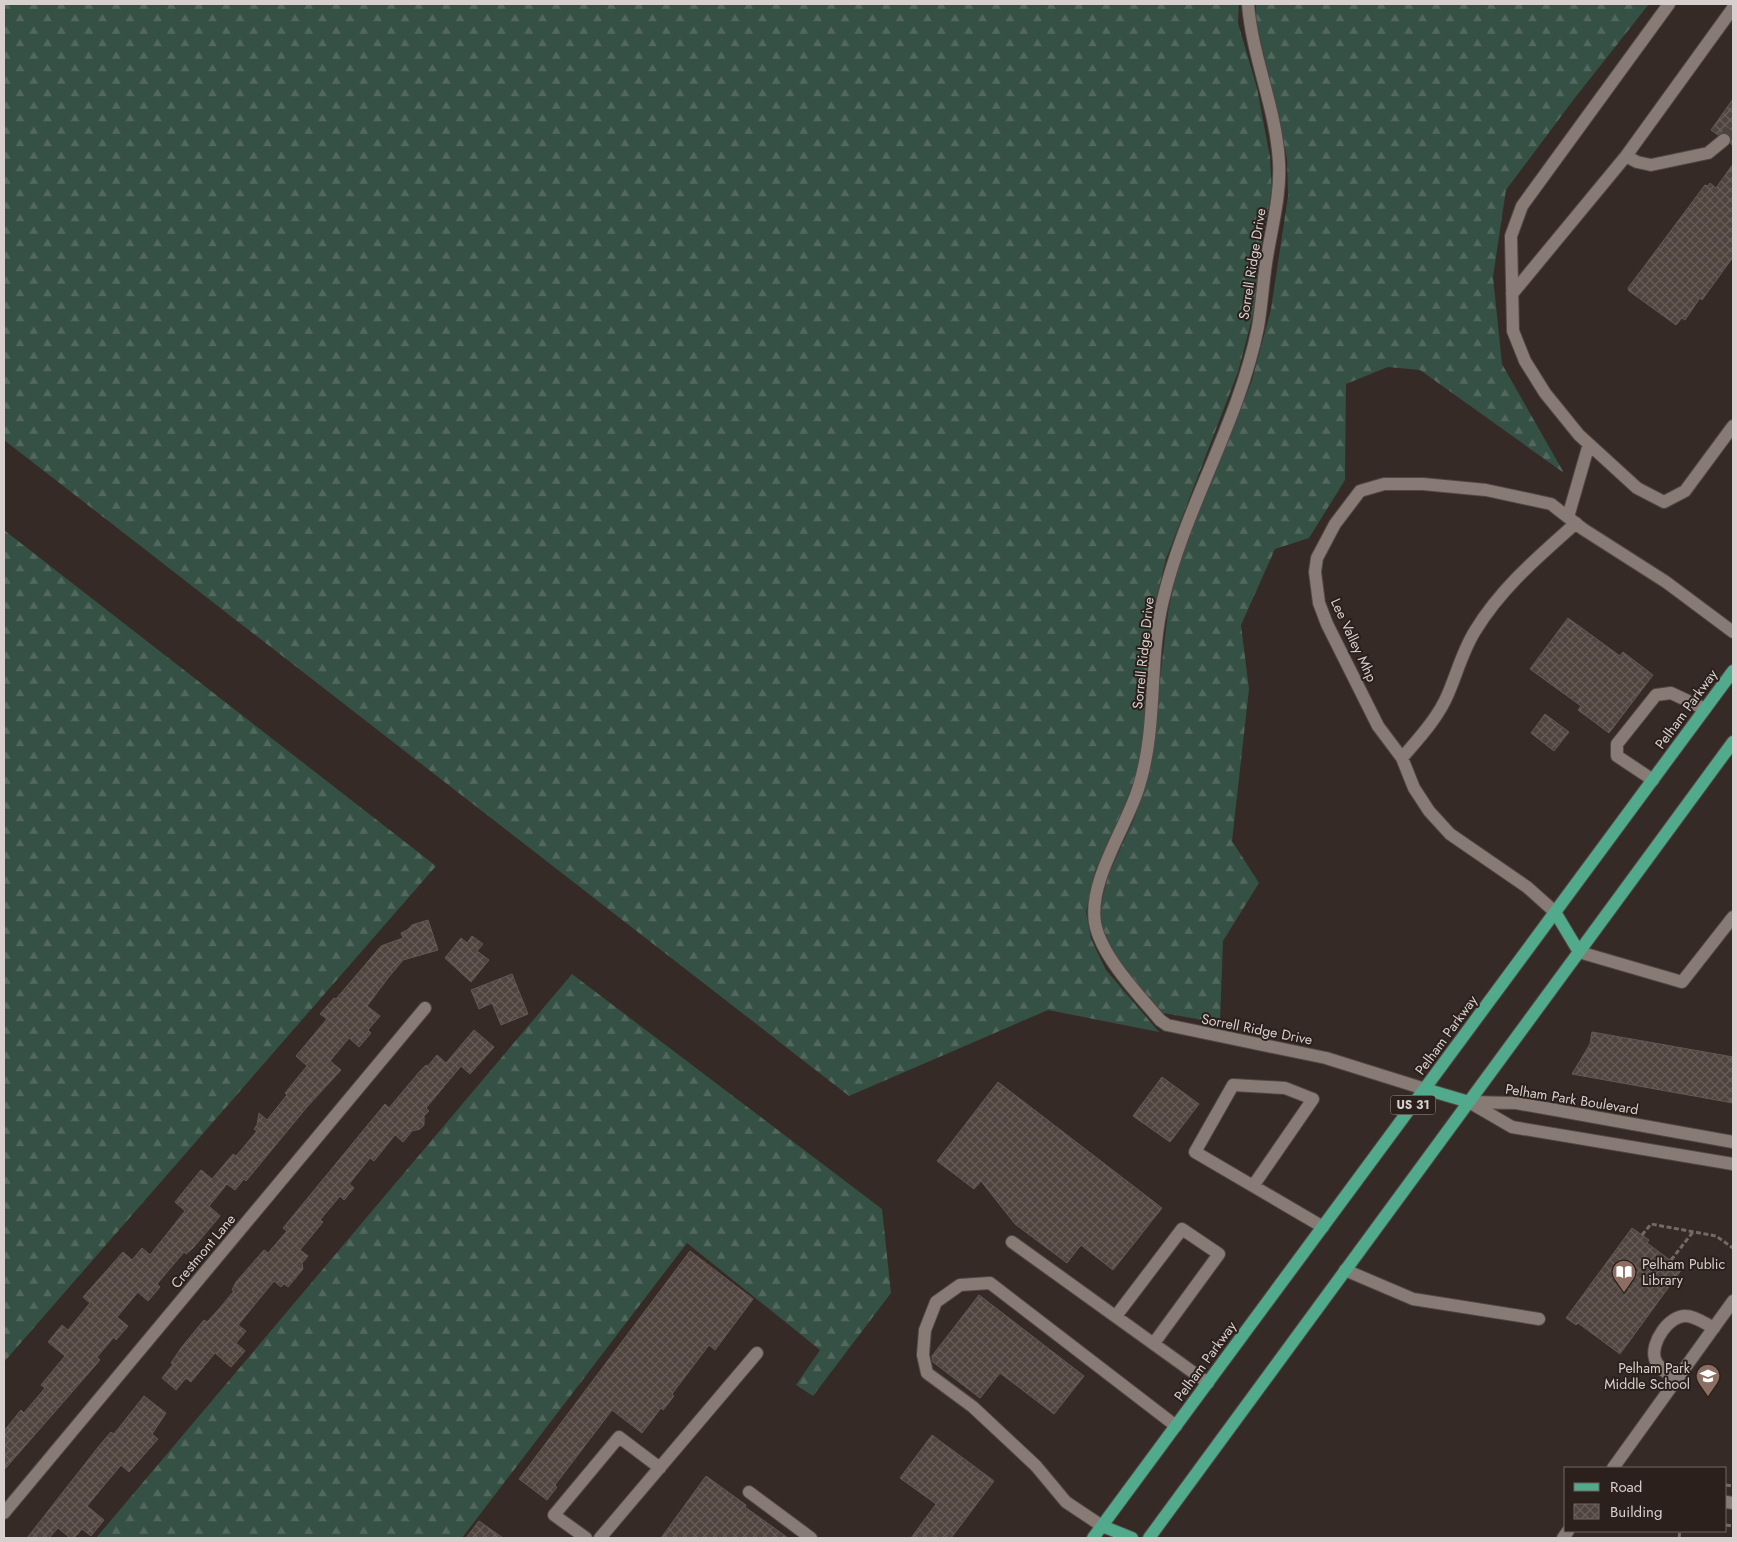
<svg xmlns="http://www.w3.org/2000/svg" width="1737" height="1542" viewBox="0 0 1737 1542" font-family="Jost,sans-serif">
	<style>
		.forest { fill: url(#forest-firs) }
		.building { fill: url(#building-cross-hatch); stroke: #645952 }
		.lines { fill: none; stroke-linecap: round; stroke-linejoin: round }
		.minor-tunnel { stroke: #4d433e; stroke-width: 12; stroke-dasharray: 12 6; stroke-linecap: butt }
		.minor-casing { stroke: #514744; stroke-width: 14 }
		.major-casing { stroke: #514744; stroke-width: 14 }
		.path { stroke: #736965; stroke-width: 3; stroke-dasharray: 5 2.5; stroke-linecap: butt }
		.minor { stroke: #887b76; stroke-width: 12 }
		.major { stroke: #52aa8c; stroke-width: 12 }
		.labels { text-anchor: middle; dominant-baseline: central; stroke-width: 4; stroke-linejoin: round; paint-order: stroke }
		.shield { fill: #2b201c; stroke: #a49b99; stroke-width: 1 }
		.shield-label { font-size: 12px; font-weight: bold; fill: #d8d0ce }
		.street-label { font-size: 14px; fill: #d8d0ce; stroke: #2b201c }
		.poi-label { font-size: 14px; fill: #d8d0ce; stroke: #2b201c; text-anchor: start }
	</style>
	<defs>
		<pattern id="forest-firs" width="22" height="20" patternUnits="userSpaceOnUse" patternTransform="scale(1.25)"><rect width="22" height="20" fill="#355044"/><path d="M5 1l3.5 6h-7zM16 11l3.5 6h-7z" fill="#52685e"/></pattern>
		<pattern id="building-cross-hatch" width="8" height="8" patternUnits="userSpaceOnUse" patternTransform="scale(1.25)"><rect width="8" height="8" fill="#4f443e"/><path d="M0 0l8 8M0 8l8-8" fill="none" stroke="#685e59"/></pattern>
	</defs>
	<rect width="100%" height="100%" fill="#352a25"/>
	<path class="forest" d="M4 4H1239L1238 23 1257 88 1270 157 1272 191 1263 234 1255 307 1238 372 1166 559 1154 608 1144 732 1138 771 1122 812 1095 871 1086 912 1091 939 1106 970 1159 1032 1048 1010 849 1096 4 440Z
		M1256 4H1649L1574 99 1506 190 1493 277 1502 364 1564 473 1420 370 1388 367 1346 384 1345 480 1309 538 1275 549 1241 625 1249 689 1232 841 1259 883 1223 941 1220 1023 1163 1013 1126 971 1106 941 1099 913 1108 875 1134 819 1148 778 1168 612 1178 564 1252 380 1271 309 1288 196 1287 158 1256 21Z
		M4 530 436 866 4 1362Z
		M572 974 882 1209 891 1293 813 1396 796 1385 820 1350 687 1243 462 1538H96Z"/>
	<path class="building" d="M1733 99V146L1731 144 1730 135 1723 132 1718 135 1711 130Z
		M1733 164V257L1702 300 1700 298 1685 320 1682 318 1676 325 1629 291 1628 288 1705 185 1708 186 1710 183 1716 188Z
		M1568 618 1620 656 1623 652 1653 675 1609 733 1578 710 1581 706 1530 669Z
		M1545 714 1569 732 1554 751 1531 733Z
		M428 920 438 950 403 960 388 978 367 1006 380 1016 368 1030 371 1033 359 1047 349 1038 330 1061 341 1070 307 1107 246 1181 244 1179 235 1190 227 1184 209 1206 220 1216 193 1248 186 1254 184 1252 157 1284 160 1287 148 1301 138 1292 117 1317 128 1326 116 1340 114 1337 97 1357 100 1360 4 1470V1431L21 1410 24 1413 45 1388 41 1385 65 1356 48 1342 62 1325 68 1330 90 1303 83 1297 123 1252 132 1260 142 1248 150 1255 185 1211 175 1202 201 1170 212 1179 233 1154 236 1156 257 1131 254 1129 257 1125 259 1113 267 1120 287 1095 285 1093 307 1066 296 1056 327 1019 320 1014 334 998 336 999 381 946 403 938 401 933 407 930 412 925Z
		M472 936 483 944 477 951 489 960 471 982 445 958 461 938 467 943Z
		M512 974 528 1014 501 1025 492 1003 479 1009 471 990Z
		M474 1030 494 1047 470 1074 461 1066 426 1108 429 1111 424 1116V1125L420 1129 412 1131 403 1142 395 1135 374 1161 370 1158 349 1184 354 1188 344 1200 340 1196 320 1220 323 1222 300 1250 308 1256 302 1263 303 1269 288 1287 284 1284 281 1287 274 1281 238 1325 246 1331 236 1343 245 1351 231 1367 215 1353 191 1382 186 1378 176 1390 162 1378 173 1364 171 1363 181 1348 204 1320 207 1322 218 1310 234 1291 232 1290 236 1282 264 1250 268 1253 287 1231 283 1228 385 1104 389 1108 420 1071 426 1065 428 1066 437 1055 446 1063Z
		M1592 1032 1733 1057V1103L1572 1074 1590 1044Z
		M1162 1077 1199 1104 1170 1142 1133 1116Z
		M998 1082 1162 1208 1113 1270 1081 1245 1067 1263 1015 1224 981 1181 974 1189 937 1161Z
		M1632 1228 1649 1240 1647 1243 1682 1269 1620 1354 1578 1323 1576 1325 1566 1318Z
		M690 1251 753 1299 715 1350 709 1345 672 1394 674 1396 663 1410 661 1408 642 1433 612 1410 555 1485 557 1487 547 1500 519 1479Z
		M979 1295 1084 1376 1054 1414 1000 1373 980 1398 933 1362 932 1356Z
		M144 1396 166 1413 152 1434 158 1439 129 1472 121 1465 87 1506 104 1520 91 1536 82 1529 74 1538H70L58 1528 49 1538H27L99 1446 111 1432 114 1434Z
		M932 1435 994 1481 951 1538H911L936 1504 900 1478Z
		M706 1476 746 1505 745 1507 788 1538H661Z
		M479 1521 503 1538H466Z"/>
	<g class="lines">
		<path class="minor-tunnel" d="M1724 140 1733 128"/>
		<defs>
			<path id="minor" d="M1248 4C1252 57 1276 108 1279 162 1281 194 1272 226 1267 257 1263 280 1262 304 1258 327 1239 422 1185 507 1163 600 1148 661 1158 725 1139 786 1127 827 1088 880 1095 923 1101 956 1138 994 1160 1020L1167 1025 1326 1058 1425 1089
				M1669 4 1522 206 1511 236 1513 331 1525 361 1545 393 1579 435 1637 488 1664 502 1685 491 1733 426
				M1626 156 1637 162 1651 165 1708 153 1724 140
				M1512 294 1626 156 1733 8
				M1568 517 1589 444
				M1402 758C1419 738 1438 718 1448 694 1457 673 1463 650 1475 631 1501 588 1539 556 1576 523
				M1653 780 1617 756V744L1656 695 1671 693 1705 709
				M1555 912 1527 887 1450 834 1429 811 1414 788 1402 758 1378 726 1327 624 1319 603 1315 572 1317 558 1335 524 1360 491 1384 484H1423L1486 490 1551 504 1583 529 1666 582 1733 632
				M1579 952 1682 982 1733 917
				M1733 1142 1516 1103 1469 1102 1512 1127 1733 1164
				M1253 1186 1313 1099 1285 1088 1233 1085 1195 1152 1323 1227
				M1012 1242 1208 1383
				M1345 1270 1413 1299 1539 1319
				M1116 1316 1182 1229 1219 1254 1154 1343
				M1677 1380C1669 1374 1658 1369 1655 1359 1650 1343 1669 1315 1686 1316 1695 1316 1706 1324 1714 1328
				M1613 1468 1733 1301
				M749 1492 811 1538
				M1726 1502 1733 1503
				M4 1513 425 1008
				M1102 1526 1066 1502 1036 1466 973 1407 927 1373 923 1355 925 1330 936 1302 960 1285 990 1283 1176 1426
				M586 1538 554 1515 619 1437 660 1468
				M600 1538 757 1353
				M1563 1538 1568 1531"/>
			<path id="major" d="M1555 912 1579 952
				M1425 1089 1469 1102
				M1102 1526 1132 1538
				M1093 1538 1733 671
				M1149 1538 1733 742"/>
		</defs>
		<use href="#minor" class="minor-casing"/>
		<use href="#major" class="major-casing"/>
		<path class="path" d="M1642 1235 1651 1224 1716 1236 1733 1248
			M1671 1260 1693 1232
			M1726 1485 1733 1486
			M1726 1525 1733 1526
			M1679 1538 1680 1531"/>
		<use href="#minor" class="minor"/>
		<use href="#major" class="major"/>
	</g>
	<defs>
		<symbol id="library-pin" viewBox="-11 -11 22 30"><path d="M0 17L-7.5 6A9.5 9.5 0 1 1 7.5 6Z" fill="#8d6e63" stroke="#2b201c"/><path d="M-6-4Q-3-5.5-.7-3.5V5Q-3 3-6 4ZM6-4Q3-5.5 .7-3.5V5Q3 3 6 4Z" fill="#fff"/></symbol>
		<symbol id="school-pin" viewBox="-11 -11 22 30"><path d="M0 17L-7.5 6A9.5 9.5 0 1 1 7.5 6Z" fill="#8d6e63" stroke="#2b201c"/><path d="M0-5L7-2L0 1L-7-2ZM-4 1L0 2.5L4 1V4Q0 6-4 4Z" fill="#fff"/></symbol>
	</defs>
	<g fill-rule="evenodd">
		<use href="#library-pin" x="1610" y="1258" width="28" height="38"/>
		<use href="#school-pin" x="1694" y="1362" width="28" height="38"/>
	</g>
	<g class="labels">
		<rect class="shield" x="1390.5" y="1095.5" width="45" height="19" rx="4"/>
		<g class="shield-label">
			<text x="1413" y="1105">US 31</text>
		</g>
		<g class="street-label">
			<text transform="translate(1252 264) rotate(-81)">Sorrell Ridge Drive</text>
			<text transform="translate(1354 640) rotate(65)">Lee Valley Mhp</text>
			<text transform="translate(1143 653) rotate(-84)">Sorrell Ridge Drive</text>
			<text transform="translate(1686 709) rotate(-54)">Pelham Parkway</text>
			<text transform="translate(1257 1029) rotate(11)">Sorrell Ridge Drive</text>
			<text transform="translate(1446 1035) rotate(-54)">Pelham Parkway</text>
			<text transform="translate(1572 1099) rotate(9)">Pelham Park Boulevard</text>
			<text transform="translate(203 1251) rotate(-50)">Crestmont Lane</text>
			<text transform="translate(1205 1361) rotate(-54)">Pelham Parkway</text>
		</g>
		<g class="poi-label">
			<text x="1642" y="1264">Pelham Public<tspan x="1642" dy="16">Library</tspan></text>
			<text x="1690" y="1368" text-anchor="end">Pelham Park<tspan x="1690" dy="16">Middle School</tspan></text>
		</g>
	</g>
	<rect width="1737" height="1542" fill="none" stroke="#d8d0ce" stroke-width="10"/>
	<rect x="1564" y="1467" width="162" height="65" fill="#2b201c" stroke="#706663"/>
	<rect x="1574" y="1483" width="25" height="8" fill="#52aa8c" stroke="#706663"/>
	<text x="1610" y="1492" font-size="15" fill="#d8d0ce">Road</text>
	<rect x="1574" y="1504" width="25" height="15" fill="url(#building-cross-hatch)" stroke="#706663"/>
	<text x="1610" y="1517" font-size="15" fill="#d8d0ce">Building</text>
</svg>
